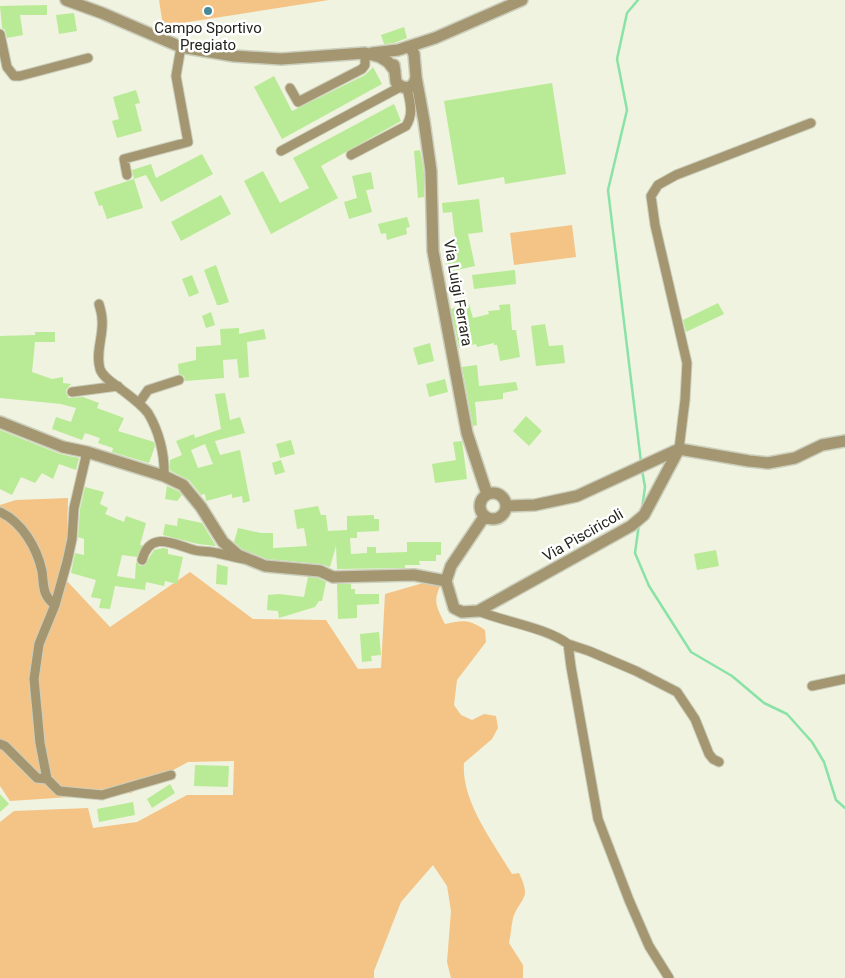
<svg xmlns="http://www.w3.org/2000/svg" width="845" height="978" viewBox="0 0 845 978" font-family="Roboto,sans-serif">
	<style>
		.green { fill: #f4c386 }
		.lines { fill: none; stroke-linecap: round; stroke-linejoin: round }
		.stream { stroke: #8ae3a6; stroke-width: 2.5 }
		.building { fill: #b9ea96; fill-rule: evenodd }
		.minor-casing { stroke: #cbcebc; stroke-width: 11 }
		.tertiary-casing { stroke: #cbcebc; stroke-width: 14 }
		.minor { stroke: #a39670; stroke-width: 9 }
		.tertiary { stroke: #a39670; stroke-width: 11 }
		.poi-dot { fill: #468a99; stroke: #fff; stroke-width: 2 }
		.labels { text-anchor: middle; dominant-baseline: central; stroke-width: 5; stroke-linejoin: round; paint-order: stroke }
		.poi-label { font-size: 15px; fill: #23241c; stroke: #fff }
		.street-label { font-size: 15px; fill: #23241c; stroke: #fff }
	</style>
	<rect width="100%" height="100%" fill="#f0f3df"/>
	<path class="green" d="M159 0H329L163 26Z
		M572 225 576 257 514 265 510 233Z
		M68 498 66 580 110 627 190 572 253 619 326 620 358 669 381 668 385 594 444 577C434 600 433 601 445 624 463 620 469 619 485 630L486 642 457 680 454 705 461 715 472 720 484 714 496 716 498 728 492 739 464 763C461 801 493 842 512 874L519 873C532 900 521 896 513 918 511 926 511 935 509 943L523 965V978H451L447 962 451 911 447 886 433 865 401 902 374 971V978H0V822L14 811 88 808 93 828 137 822 187 795H233L234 761 188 762 131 793 10 801 0 786V505L16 500Z"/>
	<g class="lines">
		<path class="stream" d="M638 0 627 13 617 59 627 110 608 190 641 462
			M642 509 645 487 642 470
			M639 524 635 553 649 586 691 652 732 676 764 703 787 714 812 742 824 762 836 800 845 808"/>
	</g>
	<path class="building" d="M47 5V15H20L23 35 7 38 5 30 2 28 0 6Z
		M74 13 77 31 59 34 56 15Z
		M404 27 407 38 394 43 384 44 381 35Z
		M373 67 382 84 282 139 254 87 274 76 292 111 365 75Z
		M552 83 566 174 505 184 504 177 458 185 444 101Z
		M136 90 140 103 135 104 142 131 117 138 112 121 119 119 113 97Z
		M394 104 401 121 321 166 338 198 271 234 244 181 263 171 280 203 309 188 293 158Z
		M420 150 424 172V197L418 198 414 151Z
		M202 154 213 174 161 202 146 175 134 179 132 170 151 164 156 178Z
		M371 172 374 189 366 190 372 212 349 219 344 202 357 198 352 176Z
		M134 179 143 208 107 219 102 205 99 206 94 192Z
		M221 195 231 214 181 241 171 222Z
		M479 199 483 232 468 234 475 266 448 272 443 250 456 247 452 212 443 213 442 203Z
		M407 217 410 227 406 228 407 234 387 240 386 233 381 234 378 224Z
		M216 265 229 302 220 305H217L204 270Z
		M515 270 516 284 474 289 472 275Z
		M192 275 199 293 189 297 182 279Z
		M718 303 724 314 686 332 683 320Z
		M469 304 473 318 489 314 488 311 500 310 499 305 510 304 512 330H516L520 357 500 361 497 345H494V343L477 347 476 344 459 348 451 309Z
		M211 312 215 325 206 328 202 316Z
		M545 324 549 346 563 345 565 363 536 366 531 326Z
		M239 328V334L264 329 266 339 247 342 249 377 239 378 237 359 223 360 224 378 185 381 184 376 179 374 178 364 196 360V347L221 345 220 329Z
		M35 332H55V342H35L32 372 52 379 63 377V383L71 384 66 390V393L69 398 83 397 99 403 97 408 124 418 118 431 154 442 155 446 149 463 112 452 113 448 98 443 100 438 85 433 82 440 52 429 56 417 71 422 76 408 61 404 0 398V336L35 335Z
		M430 343 434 361 418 365 413 348Z
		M477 365 479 386 516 382 518 390 503 393V399L475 402 477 425 473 426 462 367Z
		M445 379 448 392 429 397 426 384Z
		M225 393 230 420 240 417 245 433 215 441 220 455 240 450 250 501 243 503 242 496 232 498V494L206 501 205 494 201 495 189 480 171 471 170 469V460L182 455 176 441 194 434 195 438 221 429 215 394ZM205 444 213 464 198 468 191 450Z
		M526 416 542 431 529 446 513 431Z
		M0 430 60 454 79 458 76 470 59 464 53 479 42 473 35 483 21 477 12 495 0 489Z
		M291 440 295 454 280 458 276 444Z
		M462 441 467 479 435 483 432 464 456 460 453 442Z
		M281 460 285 472 275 475 272 463Z
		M167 486 178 491 182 495 177 501 165 499Z
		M85 487 104 492 100 504 108 508 105 514 124 522 126 516 146 523 140 545H143L137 557 122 555 117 576 135 579 136 562 140 566 145 565 154 550 163 548 168 549V554L183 557 177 584 165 581 164 586 146 582 145 590 115 586 110 609 99 608 101 599 91 597 96 580 71 573 75 553 84 555V539L78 537 80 509Z
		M318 506 321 515H326L328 531 347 530V516L374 515V519H379V531L357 532V538H350L351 554 367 553V547H376V553L407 552V542H441V555H436V561H419L420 565H405V568L337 569 336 546 330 567 321 564 267 559 242 549 234 542 238 528 261 533H273V548L307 546 304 528 297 529 294 510Z
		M178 518 202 523 216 546 198 544 163 535 165 524 177 526Z
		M716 550 719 566 697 570 694 554Z
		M217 564 228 567 227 585 216 584Z
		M308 577 318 578 326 582 322 601H319L315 607 279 618 278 611 267 610 268 595 279 594 304 597Z
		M337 584H351V589H355V594H379V604L357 605V618L338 619Z
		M379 632 381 655 371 656 372 661 362 662 360 634Z
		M195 765 229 766 228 787 194 786Z
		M170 784 175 793 152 808 147 799Z
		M0 794 9 804 0 812Z
		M133 802 135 815 99 822 97 809Z"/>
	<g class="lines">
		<defs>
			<path id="minor" d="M0 34 7 67 14 76H20L88 58
				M290 88 298 102 362 69 365 65V53
				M281 151 402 86
				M351 155 406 126C414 114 410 102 407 88
				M127 175 124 159 188 142 176 76 181 47
				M99 304C100 308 102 314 102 319 104 335 95 352 100 369 103 378 115 384 122 390 131 397 141 404 148 413 159 431 165 455 164 476
				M72 392 118 386
				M139 403 148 390 179 380
				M679 449 685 400 687 363 655 225 651 196 658 185 676 175 811 123
				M87 452 74 508 72 539 67 562 55 605 39 644 34 679 40 743 47 779 59 791 102 795 171 775
				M0 512C22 522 37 548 42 571 44 586 42 595 55 605
				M142 560C150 530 173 544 194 550 201 552 210 551 217 553 227 555 235 558 244 559
				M478 611C505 622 547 628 568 644L571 667 598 819 629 900 649 946 669 978
				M568 644 589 651 636 671 677 692 695 719 709 754 713 759 719 762
				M812 686 845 679
				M0 744 5 746 37 778 47 779"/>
			<path id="tertiary" d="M66 0 102 13 181 47 234 56 281 59 365 53 380 57 388 62 395 71
				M408 47 412 50 414 54 416 77 424 121 431 171 433 251 467 433 487 494
				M372 53 398 50 435 38 522 0
				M394 65 396 82C404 91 414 89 416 77
				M0 422 63 447 87 452 164 476 183 485 201 507 223 542 238 555 265 566 320 571 333 577 414 575 446 581
				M480 506a13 13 0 1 1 26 0a13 13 0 1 1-26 0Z
				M506 506 535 505 577 496 679 449
				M484 517 451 566 446 581 454 608 462 612 478 611 631 526 644 515 679 449 749 461 768 463 795 458 822 445 845 441"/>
		</defs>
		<use href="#minor" class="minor-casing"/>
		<use href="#tertiary" class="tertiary-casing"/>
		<use href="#minor" class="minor"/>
		<use href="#tertiary" class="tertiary"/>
	</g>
	<circle class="poi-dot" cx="208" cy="11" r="5"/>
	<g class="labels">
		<g class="poi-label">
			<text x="208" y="28">Campo Sportivo<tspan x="208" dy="17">Pregiato</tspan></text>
		</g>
		<g class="street-label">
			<text transform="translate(458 293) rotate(80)">Via Luigi Ferrara</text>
			<text transform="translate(583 535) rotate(-30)">Via Pisciricoli</text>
		</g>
	</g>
</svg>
